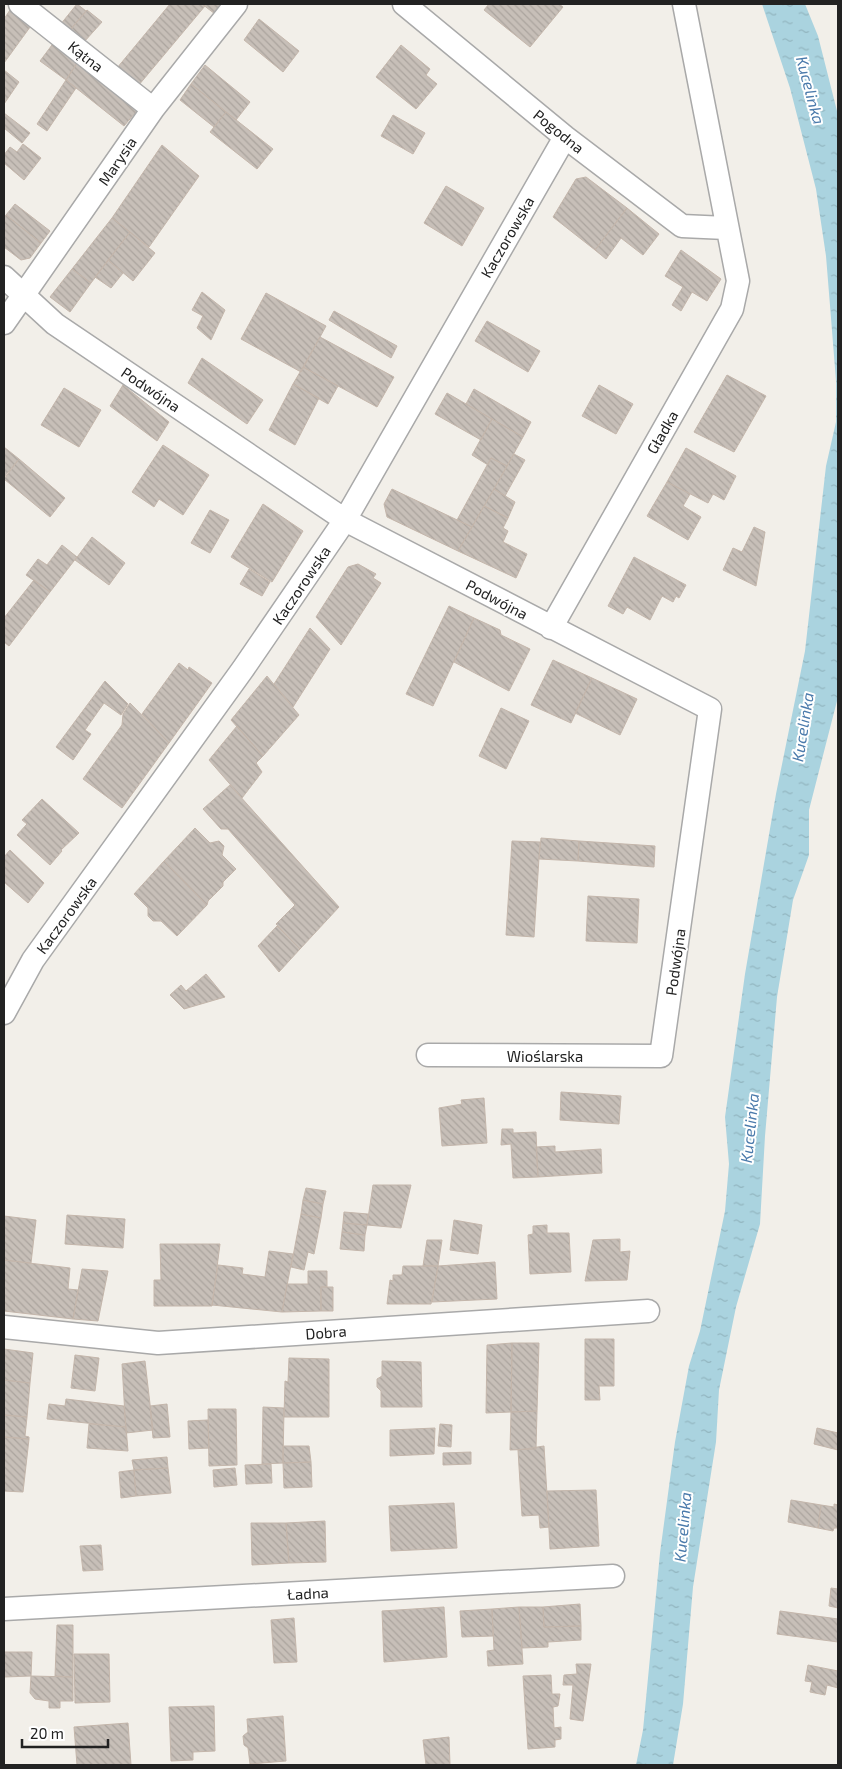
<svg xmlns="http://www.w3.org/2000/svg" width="842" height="1769" viewBox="0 0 842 1769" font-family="'Exo 2',sans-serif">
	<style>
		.water { fill: url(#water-ripples) }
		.building { fill: url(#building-back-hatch); stroke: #c4b6ab }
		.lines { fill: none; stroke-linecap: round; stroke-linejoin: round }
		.street-casing { stroke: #a9a9a9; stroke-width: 25 }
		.street { stroke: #fff; stroke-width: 22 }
		.labels { text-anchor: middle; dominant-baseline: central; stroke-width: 4; stroke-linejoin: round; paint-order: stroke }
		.street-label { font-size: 15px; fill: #222; stroke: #fff }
		.water-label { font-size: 16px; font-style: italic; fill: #4a7aab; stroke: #fff }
	</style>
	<defs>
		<pattern id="water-ripples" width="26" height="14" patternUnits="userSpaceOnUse" patternTransform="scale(1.25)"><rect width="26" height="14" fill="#aad3df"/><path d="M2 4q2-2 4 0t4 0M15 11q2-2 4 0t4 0" fill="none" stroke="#92b5bf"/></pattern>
		<pattern id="building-back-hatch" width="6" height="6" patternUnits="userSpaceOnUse" patternTransform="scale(1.25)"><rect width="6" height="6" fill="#c7bfb8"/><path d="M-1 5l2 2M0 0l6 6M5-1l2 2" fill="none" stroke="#aba49e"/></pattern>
	</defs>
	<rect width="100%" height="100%" fill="#f2efe9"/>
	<path class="water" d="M762 4H805L818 36 838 115V697L809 810V855L793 900 777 997 765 1136 760 1224 736 1307 719 1390 716 1442 693 1587 683 1704 673 1765H636L643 1730 660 1553 675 1442 689 1366 700 1331 725 1211 729 1164 725 1117 745 974 776 794 805 651 826 466 836 422V381L831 318 826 256 816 189 790 88Z"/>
	<path class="building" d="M77 4 86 11 70 30 60 25Z
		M170 4H202L205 6 138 86 117 68Z
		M202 4H223L215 14Z
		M489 4H559L563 7 530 47 484 10Z
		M12 7 33 23 4 63V19Z
		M87 10 102 22 84 42 70 30Z
		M259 19 299 51 283 72 244 40Z
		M55 41 79 60 66 80 40 61Z
		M401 45 430 69 426 75 437 84 416 109 376 77Z
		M79 60 140 107 124 126 66 80Z
		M205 65 250 102 236 120 191 84Z
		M4 70 19 82 4 104Z
		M66 80 76 88 47 131 37 124Z
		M191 84 226 112 214 127 180 100Z
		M226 112 273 149 257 169 210 132Z
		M4 113 30 133 22 143 4 128Z
		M393 115 425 133 413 154 381 136Z
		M23 144 41 158 24 180 4 163V155L10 147 17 152Z
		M162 145 199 176 149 247 112 218Z
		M586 177 627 208 595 250 553 217 576 179Z
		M446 186 484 208 462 246 424 223Z
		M15 204 50 231 41 243 6 215Z
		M627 208 659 234 643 255 621 238 606 259 595 250Z
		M6 215 41 243 30 258 21 260 4 247V218Z
		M112 218 130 232 91 283 72 269Z
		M130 232 155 253 133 281 108 260Z
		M681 250 721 279 707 301 692 292 681 311 672 305 683 287 665 276Z
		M108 260 123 273 111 288 95 277Z
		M72 269 91 283 70 312 50 297Z
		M202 292 225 310 211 340 197 328 203 316 192 310Z
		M266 293 326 326 301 372 241 339Z
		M334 311 397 346 391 358 329 320Z
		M487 321 540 351 528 372 475 341Z
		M320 337 394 377 377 407 303 367Z
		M202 358 263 400 247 424 188 383Z
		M303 367 338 386 328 404 293 384Z
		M727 375 766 396 734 452 694 432Z
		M293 384 319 398 295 445 269 430Z
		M123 385 169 422 157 441 110 406Z
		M599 385 633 404 616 434 582 416Z
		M64 388 101 410 79 447 41 425Z
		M474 389 531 422 523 437 466 404Z
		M447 393 492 419 481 440 435 414Z
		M492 419 523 437 507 466 491 458 488 465 472 455Z
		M163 445 209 475 183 515 159 499 154 507 132 492Z
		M4 447 19 459 4 477Z
		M686 448 736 476 724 500 713 494 708 503 667 482Z
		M514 454 525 460 505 496 494 489Z
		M491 458 507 466 472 527 457 520Z
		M19 459 65 498 50 517 4 479Z
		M667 482 690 494 683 506 701 517 688 540 647 516Z
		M392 489 472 527 458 551 387 517 384 504Z
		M494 489 515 502 508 518 484 506Z
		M263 504 303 531 272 582 231 557Z
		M484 506 508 518 503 528 508 531 503 542 527 554 516 578 458 551Z
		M210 510 229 520 210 553 191 543Z
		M754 527 765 532 756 586 723 570 733 548 742 552Z
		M92 537 125 563 109 585 75 560Z
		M62 545 77 557 50 592 26 575 38 559 47 565Z
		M634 557 686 585 679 598 676 596 673 602 662 596 650 620 627 607 623 614 608 606Z
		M358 564 376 574 373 578 381 583 341 645 316 617 348 567Z
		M249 569 270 582 262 596 240 584Z
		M34 580 50 592 9 646 4 642V618Z
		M449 606 474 618 433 706 406 694Z
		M474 618 500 630 501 635 530 649 509 691 454 662Z
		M310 628 330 649 293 707 274 684Z
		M553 660 592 678 571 723 531 705Z
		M179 663 188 670 189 667 212 683 169 743 142 714Z
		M267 676 299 715 263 756 231 720Z
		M592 678 637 699 620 735 575 713Z
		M105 681 128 704 121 715 104 703 85 730 91 734 73 760 56 747Z
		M130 703 169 743 122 808 83 779 122 725 123 714Z
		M501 708 529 721 506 769 479 756Z
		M237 726 263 756 256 763 262 772 242 798 209 760Z
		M230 785 339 907 300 949 276 924 295 905 228 829H221L203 809Z
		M42 799 79 833 61 850 62 851 50 865 17 835 27 824 22 820Z
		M195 828 210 843 219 841 224 846 222 855 236 869 223 882V886L208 901 207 905 164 861Z
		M541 838 579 841 578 861 539 859Z
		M512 841 540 842 534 937 506 935Z
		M579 841 655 846 654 867 578 861Z
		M10 850 44 883 28 903 4 882V857Z
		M164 861 207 905 177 936 161 921H153L148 916V908L134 894Z
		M588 896 639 899 637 943 586 941Z
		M277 926 300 949 279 972 258 946Z
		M206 974 225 997 184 1009 170 995 181 985 186 991Z
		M561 1092 621 1096 619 1124 560 1120Z
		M484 1098 487 1143 442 1146 439 1108 462 1104 461 1100Z
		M502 1129H513V1133L536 1132 538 1177 513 1178 511 1144 501 1145Z
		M555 1146V1152L601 1149 602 1173 538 1177 536 1147Z
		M373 1185H411L401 1228 367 1225Z
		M306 1188 326 1191 323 1204 303 1200Z
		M303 1200 323 1204 321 1218 301 1214Z
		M344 1212 368 1214 367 1225 343 1223Z
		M301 1214 321 1218 314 1254 308 1252 304 1270 291 1267Z
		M67 1215 125 1219 123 1248 65 1244Z
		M4 1216 36 1220 31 1263 4 1260Z
		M454 1220 482 1225 478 1254 450 1250Z
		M343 1223 367 1225 365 1235 342 1232Z
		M547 1225V1233H569L571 1272 530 1274 528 1235 533 1234V1226Z
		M342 1232 365 1235 364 1251 340 1249Z
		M620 1239V1252L630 1251 627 1280 585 1281 593 1240Z
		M427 1240H442L438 1266H423Z
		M160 1244H220L212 1306H154V1280H161Z
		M269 1251 293 1254 282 1312 212 1305 218 1265 243 1268 242 1274 265 1277Z
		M4 1260 70 1268 68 1289 78 1290 73 1319 4 1311Z
		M495 1262 497 1299 432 1302 438 1266Z
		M403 1266H438L431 1304H387L390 1280 393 1281V1275H402Z
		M82 1269 108 1271 98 1321 73 1319Z
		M308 1271H327V1287H321V1311L282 1312 287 1284H308Z
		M321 1287H333V1311H321Z
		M585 1339H614V1386H599L600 1400H585Z
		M512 1343 511 1412 486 1413 487 1345Z
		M512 1343H539L537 1411 511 1412Z
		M4 1349 33 1353 30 1383 4 1380Z
		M75 1355 99 1358 95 1391 71 1388Z
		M289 1358 329 1359V1417H284L285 1381 288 1382Z
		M145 1361 153 1430 126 1433 122 1364Z
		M382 1361 421 1362 422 1407H381V1391L377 1387V1379L382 1376Z
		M4 1380 30 1383 27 1417 4 1415Z
		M66 1399 124 1406 126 1427 47 1419 49 1404 65 1406Z
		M167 1404 170 1437 153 1438 150 1406Z
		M263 1407 284 1408 283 1463 262 1464Z
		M208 1409H236L237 1465 209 1466Z
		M537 1411 536 1449 510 1450 511 1412Z
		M4 1415 27 1417 25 1436 29 1437V1439L4 1437Z
		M208 1420 209 1448 189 1449 188 1421Z
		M89 1424 126 1427 128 1451 87 1448Z
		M440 1424 452 1425 451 1447 438 1446Z
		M435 1428 434 1454 390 1456V1430Z
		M817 1428 838 1433V1450L814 1444Z
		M4 1437 29 1439 23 1492 4 1491Z
		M283 1446H309L311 1462 283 1463Z
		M544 1446 549 1527 540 1528 539 1515 522 1516 518 1450Z
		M471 1452V1464L443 1465V1453Z
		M167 1457 168 1468 134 1470 132 1460Z
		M311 1462 312 1487 284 1488 283 1463Z
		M271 1464 272 1483 246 1484 245 1465Z
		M168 1468 171 1493 136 1496 134 1470Z
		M235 1468 237 1485 214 1487 213 1470Z
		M134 1470 136 1496 121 1498 119 1472Z
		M596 1490 599 1546 550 1549 547 1491Z
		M791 1500 821 1505 818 1528 788 1522Z
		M454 1503 457 1548 391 1551 389 1506Z
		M834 1504 838 1505V1528H834L833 1531 818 1528 821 1505 834 1507Z
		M325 1521 326 1562 289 1563 286 1523Z
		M251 1523H286L289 1563 252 1565Z
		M101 1545 103 1570 83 1571 80 1546Z
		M831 1588 838 1589V1608L829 1606Z
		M580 1604 581 1626 544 1627 543 1607Z
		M444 1607 447 1657 384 1662 382 1611Z
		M519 1607 523 1664 488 1666 487 1651 494 1650 492 1609Z
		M519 1607H543L544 1627 581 1626V1640L548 1642V1647L522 1648Z
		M492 1609 493 1636 462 1637 460 1611Z
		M780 1611 838 1619V1642L777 1634Z
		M294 1618 297 1662 274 1663 271 1620Z
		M57 1625H73V1677L55 1676Z
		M4 1652H32L31 1676 4 1677Z
		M74 1654H109L110 1702 75 1703Z
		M576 1664H591L583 1721 570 1719 573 1685H563L564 1675 577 1674Z
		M808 1665 838 1671V1688L827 1685 825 1695 810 1692 812 1682 805 1681Z
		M551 1675 552 1694H560L558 1706 553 1707 554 1728 561 1727V1739L555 1740V1747L528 1749 523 1676Z
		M31 1676 73 1677V1701H60V1708H49V1701L35 1699 30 1693Z
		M214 1706 215 1751 193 1752V1760L171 1761 169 1707Z
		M283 1716 286 1761 250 1764 248 1748 244 1745 243 1736 248 1732 247 1719Z
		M128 1723 131 1765H77L74 1727Z
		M449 1737 450 1765H426L423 1740Z"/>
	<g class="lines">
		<defs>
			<path id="street" d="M20 4 153 109
				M404 4 565 137 682 226 726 228
				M4 277 55 324 345 520 710 709 661 1056 428 1055
				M4 323 153 109 236 4
				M551 628 732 309 738 281 684 4
				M4 1013 33 960 243 669 345 520 565 137
				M4 1327 158 1343 648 1311
				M4 1609 613 1576"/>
		</defs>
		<use href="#street" class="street-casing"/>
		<use href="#street" class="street"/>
	</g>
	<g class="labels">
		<g class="street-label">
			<text transform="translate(86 56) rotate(38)">Kątna</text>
			<text transform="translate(559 131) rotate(39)">Pogodna</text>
			<text transform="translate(117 161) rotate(-56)">Marysia</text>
			<text transform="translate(507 237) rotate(-60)">Kaczorowska</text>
			<text transform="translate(151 389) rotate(34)">Podwójna</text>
			<text transform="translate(662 432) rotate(-60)">Gładka</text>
			<text transform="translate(301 585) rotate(-56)">Kaczorowska</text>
			<text transform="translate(497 599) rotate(28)">Podwójna</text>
			<text transform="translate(66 915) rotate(-54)">Kaczorowska</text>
			<text transform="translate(675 962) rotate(-82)">Podwójna</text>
			<text x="545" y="1056">Wioślarska</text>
			<text transform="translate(326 1332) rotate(-4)">Dobra</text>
			<text transform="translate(308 1593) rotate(-3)">Ładna</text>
		</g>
		<g class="water-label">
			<text transform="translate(811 90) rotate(75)">Kucelinka</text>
			<text transform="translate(802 727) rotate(-81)">Kucelinka</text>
			<text transform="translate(749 1128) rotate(-84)">Kucelinka</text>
			<text transform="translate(682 1527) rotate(-85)">Kucelinka</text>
		</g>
	</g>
	<rect width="842" height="1769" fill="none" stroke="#222222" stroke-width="10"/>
	<path d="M22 1739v8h86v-8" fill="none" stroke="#222222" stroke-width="2.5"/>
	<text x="30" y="1739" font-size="15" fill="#222222" stroke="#ffffff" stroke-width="4" paint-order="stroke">20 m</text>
</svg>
